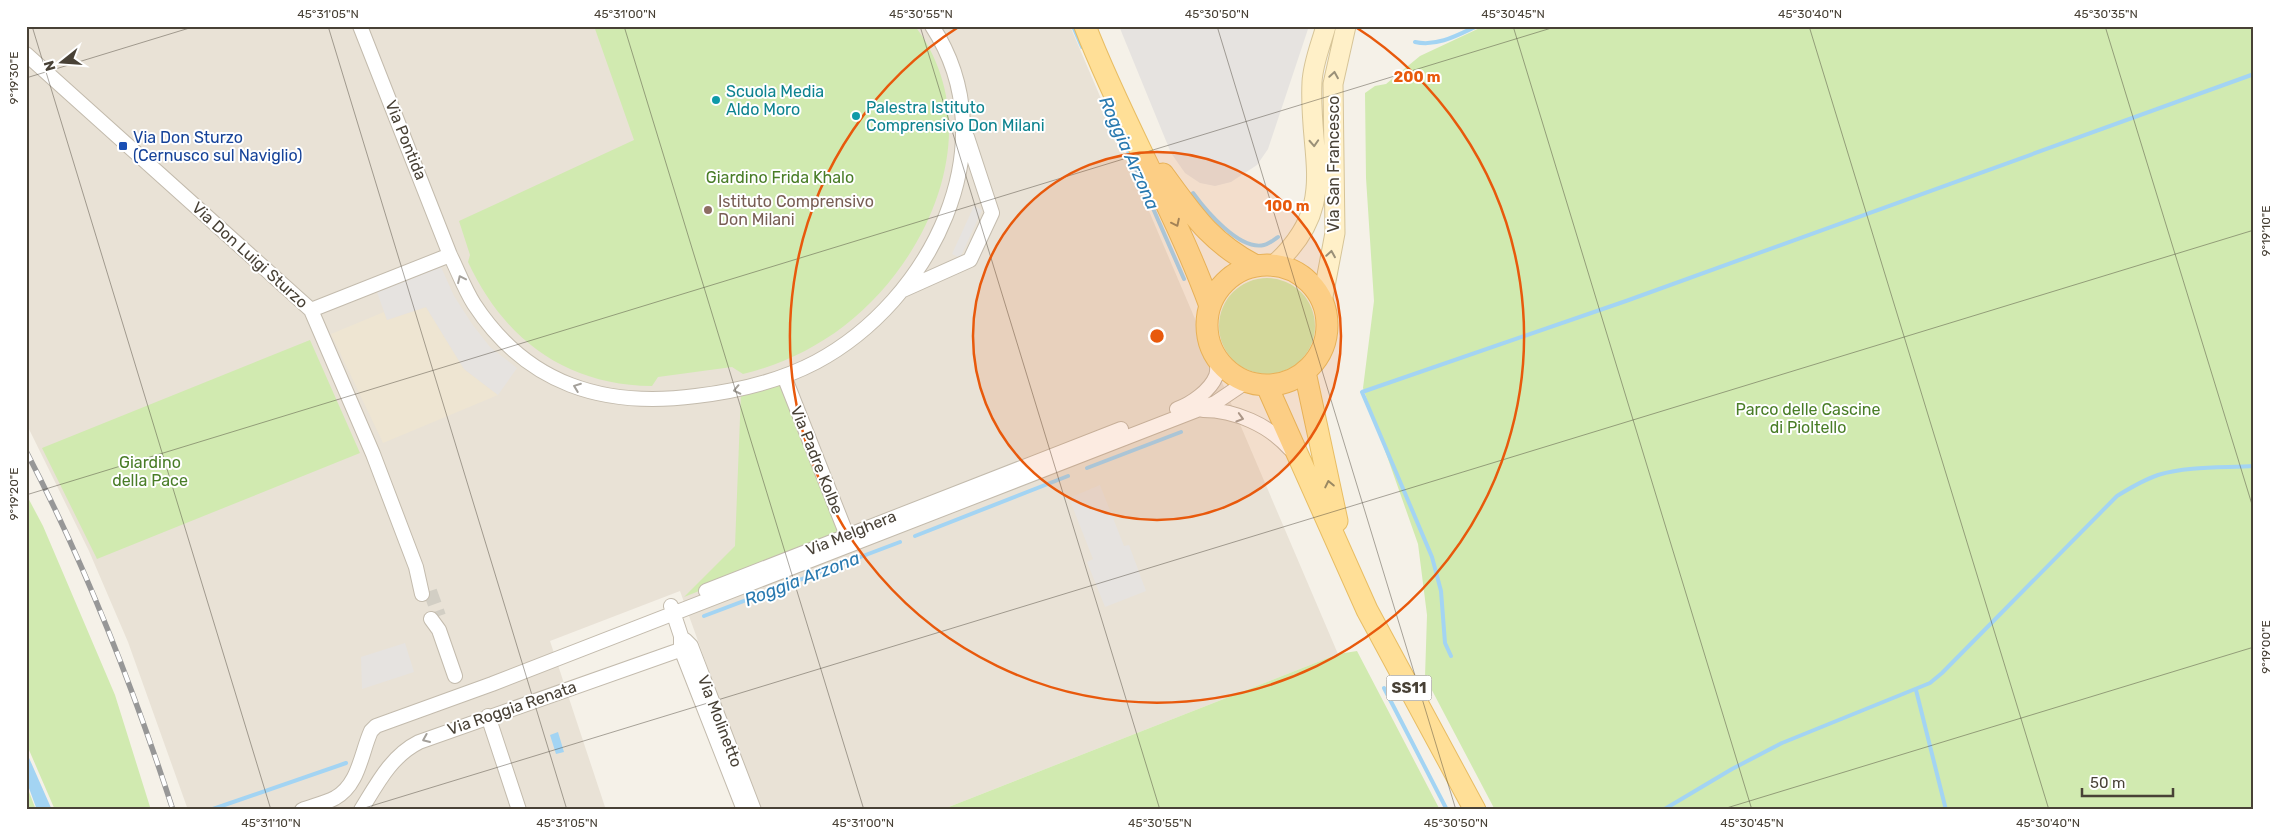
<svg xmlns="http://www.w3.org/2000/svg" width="2280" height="836" viewBox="0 0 2280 836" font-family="Rubik,sans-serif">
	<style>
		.residential { fill: #e9e2d6 }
		.education { fill: #eee5d2 }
		.green { fill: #d1eab0 }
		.parking { fill: #e6e3e0 }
		.water { fill: #a3d4f3 }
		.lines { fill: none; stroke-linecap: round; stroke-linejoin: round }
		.stream { stroke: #a3d4f3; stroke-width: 4 }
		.street-tunnel { stroke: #d2cec4; stroke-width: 14; stroke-dasharray: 14 7; stroke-linecap: butt }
		.street-casing { stroke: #c3bbad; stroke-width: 16 }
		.secondary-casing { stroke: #d6c497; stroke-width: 21 }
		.primary-casing { stroke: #e8bd63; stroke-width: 23 }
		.street { stroke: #fff; stroke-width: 14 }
		.secondary { stroke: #fff0c8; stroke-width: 19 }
		.primary { stroke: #ffdf97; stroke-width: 21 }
		.rail-casing { stroke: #979797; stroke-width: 5.5 }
		.rail { stroke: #fff; stroke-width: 4; stroke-dasharray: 11; stroke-linecap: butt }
		.oneway { stroke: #9a9078 }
		.oneway2 { stroke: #9a8862 }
		.oneway3 { stroke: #a4a09a }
		.ticks { fill: none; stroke: #484136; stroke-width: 1; stroke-opacity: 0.45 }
		.ring { fill: none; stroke: #e8590c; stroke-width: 2.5 }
		.culture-dot { fill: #0f9aa8; stroke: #fff; stroke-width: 2 }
		.transit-dot { fill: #1a4fb4; stroke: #fff; stroke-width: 2 }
		.education-dot { fill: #8d6e63; stroke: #fff; stroke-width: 2 }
		.labels { text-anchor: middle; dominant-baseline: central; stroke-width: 4; stroke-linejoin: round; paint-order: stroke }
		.shield { fill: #fff; stroke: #7f7a72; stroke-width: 1 }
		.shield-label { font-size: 15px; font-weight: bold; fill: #484136 }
		.culture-label { font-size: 16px; fill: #0d838f; stroke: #fff; text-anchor: start }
		.transit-label { font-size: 16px; fill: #164399; stroke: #fff; text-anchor: start }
		.street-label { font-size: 16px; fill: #484136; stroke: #fff }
		.park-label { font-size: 16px; fill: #497d27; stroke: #fff }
		.education-label { font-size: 16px; fill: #785e54; stroke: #fff; text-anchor: start }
		.water-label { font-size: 18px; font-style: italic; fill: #2a7ab0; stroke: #fff }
		.centre { fill: #e8590c; stroke: #fff; stroke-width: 2.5 }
		.ring-label { font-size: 15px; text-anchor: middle; font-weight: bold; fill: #e8590c; stroke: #fff; stroke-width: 4; stroke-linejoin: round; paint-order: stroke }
		.neatline { fill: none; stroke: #484136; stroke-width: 2 }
		.ticks-label { font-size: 12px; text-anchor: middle; fill: #484136 }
	</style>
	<rect width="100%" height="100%" fill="#f5f1e8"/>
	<path class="residential" d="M26 26H1070L1338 654 941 810H759L680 591 550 641 606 810H188L128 642 89 551 26 423Z"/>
	<path class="education" d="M426 307 464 369 498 395 383 443 331 334 384 312 387 320Z"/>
	<path class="green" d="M594 26H915C989 124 932 258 844 326 814 349 780 365 743 374L732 367 658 377 652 386C565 385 504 339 468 262L470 255 459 221 634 140Z
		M1484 26H2254V810H1495L1425 677 1427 615 1418 544 1363 388 1374 301 1366 178 1365 93 1375 86 1386 84 1420 56Z
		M1219 326a48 48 0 1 1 96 0a48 48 0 1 1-96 0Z
		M310 340 360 453 97 559 42 448Z
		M779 381 839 535 684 597 735 546 741 392Z
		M26 494 43 526 115 695 151 810H55L26 743Z
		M1357 651 1440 810H941L1338 654Z
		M26 784 36 810H26Z"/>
	<path class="parking" d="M1119 26H1309L1268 149 1257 165 1231 182 1215 186 1200 183 1185 173 1171 153Z
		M974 206 982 210 960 258 952 254Z
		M441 267 454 296 472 324 490 347 517 368 498 395 464 369 426 307 387 320 377 292Z
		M1100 485 1124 546 1129 545 1146 591 1105 607 1087 562 1093 559 1069 498Z
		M405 643 414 672 362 689 361 657Z"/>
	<path class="water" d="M558 732 564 752 556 754 550 735Z
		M26 751 52 810H37L26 780Z"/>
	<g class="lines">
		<path class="stream" d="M1073 26 1082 47
			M1415 42C1437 47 1458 35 1477 26
			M1109 108 1184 279
			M1193 193C1206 211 1240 251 1264 245 1269 244 1274 240 1278 237
			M1087 468 1181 432
			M915 536 1068 476
			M704 616 900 542
			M1451 656 1445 643 1441 591 1432 557 1362 392 1626 301 2254 74
			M1384 688 1447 810
			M1916 690 1946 810
			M210 810 346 763
			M1663 810 1732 769 1782 743 1930 683 1942 673 2117 496C2130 488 2143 480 2158 475 2188 466 2223 468 2254 466"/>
		<path class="street-tunnel" d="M430 591 439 616"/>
		<defs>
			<path id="street" d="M360 26 450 255C458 271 464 288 474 304 527 385 604 408 696 396 738 391 778 382 816 362 930 301 1010 145 932 26
				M26 54 311 310 373 454 416 567 422 594
				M903 290 970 260 992 213 967 137
				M311 310 450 255
				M784 376 850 543
				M1177 409C1191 404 1210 391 1216 376 1218 371 1217 364 1217 359
				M1203 410C1235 410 1269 425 1290 449
				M706 591 1121 429
				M671 606 681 636V649L744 810
				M431 619 439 630 455 676
				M685 640 691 646 754 810
				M488 716 519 810
				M302 810C313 806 325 803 335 798 359 785 361 753 371 731L376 726 492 684 1215 403 1246 382
				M361 810C377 784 391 756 419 742L691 646"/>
			<path id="secondary" d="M1273 266C1341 205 1308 159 1312 82 1313 63 1321 44 1326 26
				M1322 302 1335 233 1333 84 1346 26"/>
			<path id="primary" d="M1085 26C1122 122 1175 210 1210 306
				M1163 174C1193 215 1210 242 1256 266
				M1207 325a60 60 0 1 1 120 0a60 60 0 1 1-120 0Z
				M1305 372 1337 521
				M1267 386 1367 610 1475 810"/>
		</defs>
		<use href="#street" class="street-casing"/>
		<use href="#secondary" class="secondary-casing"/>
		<use href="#primary" class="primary-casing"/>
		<use href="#street" class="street"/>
		<use href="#secondary" class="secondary"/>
		<use href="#primary" class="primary"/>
		<defs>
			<path id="rail" d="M26 451C86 566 133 687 173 810"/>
		</defs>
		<use href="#rail" class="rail-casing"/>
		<use href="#rail" class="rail"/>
	</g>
	<defs><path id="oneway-chevron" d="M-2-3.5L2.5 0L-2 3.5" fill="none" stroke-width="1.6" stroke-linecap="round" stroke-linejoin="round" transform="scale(1.25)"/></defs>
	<g class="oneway">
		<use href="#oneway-chevron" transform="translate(1334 75) rotate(-81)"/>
		<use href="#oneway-chevron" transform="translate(1314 143) rotate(87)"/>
		<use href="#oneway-chevron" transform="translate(1331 254) rotate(-81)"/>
	</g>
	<g class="oneway2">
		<use href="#oneway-chevron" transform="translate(1176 223) rotate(64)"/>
		<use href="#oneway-chevron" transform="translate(1329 484) rotate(-102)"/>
	</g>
	<g class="oneway3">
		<use href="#oneway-chevron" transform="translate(461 279) rotate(-115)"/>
		<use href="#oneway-chevron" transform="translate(577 387) rotate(-159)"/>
		<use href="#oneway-chevron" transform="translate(737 390) rotate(168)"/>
		<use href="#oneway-chevron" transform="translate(1240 418) rotate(16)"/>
		<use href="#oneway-chevron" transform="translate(426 739) rotate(157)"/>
	</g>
	<path class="ticks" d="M32 26 271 810M328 26 567 810M624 26 864 810M920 26 1160 810M1217 26 1456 810M1513 26 1752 810M1809 26 2049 810M2105 26 2254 511M26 78 196 26M26 495 1558 26M358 810 2254 230M1720 810 2254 647"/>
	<circle cx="1157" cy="336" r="184" fill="#e8590c" fill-opacity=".12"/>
	<g class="ring">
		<circle cx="1157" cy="336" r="184"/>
		<path d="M1354 26A367 367 0 1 1 960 26"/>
	</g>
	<g class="culture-dot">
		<circle cx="716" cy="100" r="5"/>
		<circle cx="856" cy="116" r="5"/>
	</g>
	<rect class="transit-dot" x="118" y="141" width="10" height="10" rx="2.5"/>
	<circle class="education-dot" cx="708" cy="210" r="5"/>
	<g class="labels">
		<rect class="shield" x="1386.5" y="675.5" width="45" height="25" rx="4"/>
		<g class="shield-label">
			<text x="1409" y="688">SS11</text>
		</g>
		<g class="culture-label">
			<text x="726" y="91">Scuola Media<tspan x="726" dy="18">Aldo Moro</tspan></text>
			<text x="866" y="107">Palestra Istituto<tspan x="866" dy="18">Comprensivo Don Milani</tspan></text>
		</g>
		<g class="transit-label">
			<text x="133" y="137">Via Don Sturzo<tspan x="133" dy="18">(Cernusco sul Naviglio)</tspan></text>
		</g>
		<g class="street-label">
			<text transform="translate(406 140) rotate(68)">Via Pontida</text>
			<text transform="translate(1333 164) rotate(-90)">Via San Francesco</text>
			<text transform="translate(250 255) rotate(42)">Via Don Luigi Sturzo</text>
			<text transform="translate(817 460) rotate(68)">Via Padre Kolbe</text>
			<text transform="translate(851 533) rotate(-22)">Via Melghera</text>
			<text transform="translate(512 708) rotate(-19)">Via Roggia Renata</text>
			<text transform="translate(720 721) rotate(69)">Via Molinetto</text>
		</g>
		<g class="park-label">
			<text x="780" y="177">Giardino Frida Khalo</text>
			<text x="1808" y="409">Parco delle Cascine<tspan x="1808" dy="18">di Pioltello</tspan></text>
			<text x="150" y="462">Giardino<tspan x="150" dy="18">della Pace</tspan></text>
		</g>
		<g class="education-label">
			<text x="718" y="201">Istituto Comprensivo<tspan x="718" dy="18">Don Milani</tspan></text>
		</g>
		<g class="water-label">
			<text transform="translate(1129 153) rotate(66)">Roggia Arzona</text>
			<text transform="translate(802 579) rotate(-21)">Roggia Arzona</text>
		</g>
	</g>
	<circle cx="1157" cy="336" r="8" class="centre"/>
	<g class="ring-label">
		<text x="1417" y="82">200 m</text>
		<text x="1287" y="211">100 m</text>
	</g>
	<rect width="2280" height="836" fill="none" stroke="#ffffff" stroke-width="55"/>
	<g transform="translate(62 62) rotate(253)" stroke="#ffffff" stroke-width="4" paint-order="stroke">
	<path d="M0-4L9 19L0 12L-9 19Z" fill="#484136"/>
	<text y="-8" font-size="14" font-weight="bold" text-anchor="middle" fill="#484136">N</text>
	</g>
	<path d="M2082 788v8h91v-8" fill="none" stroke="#484136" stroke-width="2.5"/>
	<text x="2090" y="788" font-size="15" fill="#484136" stroke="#ffffff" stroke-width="4" paint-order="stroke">50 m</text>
	<rect x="28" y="28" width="2224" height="780" class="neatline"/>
	<g class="ticks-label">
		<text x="328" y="18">45°31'05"N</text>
		<text x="625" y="18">45°31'00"N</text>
		<text x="921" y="18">45°30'55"N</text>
		<text x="1217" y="18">45°30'50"N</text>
		<text x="1513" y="18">45°30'45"N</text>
		<text x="1810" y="18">45°30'40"N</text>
		<text x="2106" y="18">45°30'35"N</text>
		<text transform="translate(14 78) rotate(-90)" y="4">9°19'30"E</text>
		<text transform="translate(2266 231) rotate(-90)" y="4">9°19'10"E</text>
		<text transform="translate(14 494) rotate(-90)" y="4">9°19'20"E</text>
		<text transform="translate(2266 647) rotate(-90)" y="4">9°19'00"E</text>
		<text x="271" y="827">45°31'10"N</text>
		<text x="567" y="827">45°31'05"N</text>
		<text x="863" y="827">45°31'00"N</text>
		<text x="1160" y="827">45°30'55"N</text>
		<text x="1456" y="827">45°30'50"N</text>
		<text x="1752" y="827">45°30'45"N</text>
		<text x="2048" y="827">45°30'40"N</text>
	</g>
</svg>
